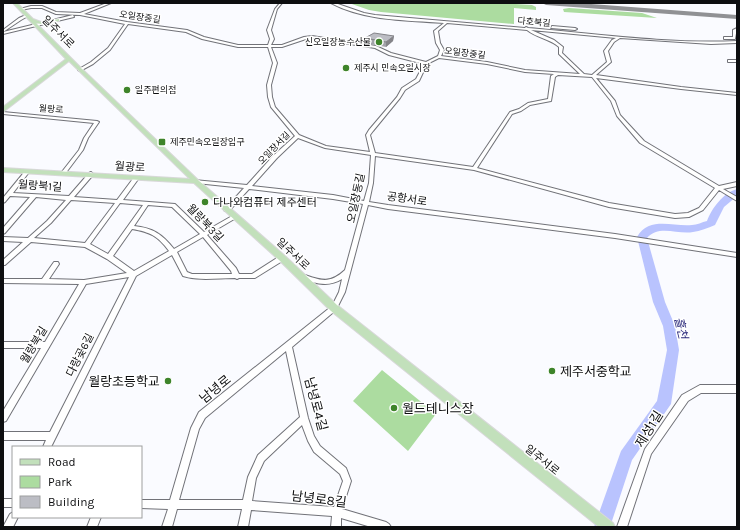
<svg xmlns="http://www.w3.org/2000/svg" width="740" height="530" viewBox="0 0 740 530" font-family="Karla,'Noto Sans KR',sans-serif">
	<style>
		.green { fill: #acdca0 }
		.lines { fill: none; stroke-linecap: round; stroke-linejoin: round }
		.river { fill: #b9c3fe; fill-rule: evenodd }
		.taxiway { fill: #909194; fill-rule: evenodd }
		.minor-casing { stroke: #717278; stroke-width: 2 }
		.major-casing { stroke: #d8d8d9; stroke-width: 2 }
		.minor { fill: #fff; fill-rule: evenodd }
		.major { fill: #c2e0bb; fill-rule: evenodd }
		.wall { fill: #a2a3a9 }
		.shaded-wall { fill: #848489 }
		.building { fill: #bcbdc4; stroke: #848489 }
		.poi-dot { fill: #3e842a; stroke: #fff; stroke-width: 1.5 }
		.labels { text-anchor: middle; dominant-baseline: central; stroke-width: 3; stroke-linejoin: round; paint-order: stroke }
		.far-street-label { font-size: 9px; fill: #0d0e10; stroke: #fff }
		.far-poi-label { font-size: 9px; fill: #0d0e10; stroke: #fff; text-anchor: start }
		.street-label { font-size: 11px; fill: #0d0e10; stroke: #fff }
		.poi-label { font-size: 11px; fill: #0d0e10; stroke: #fff; text-anchor: start }
		.water-label { font-size: 12px; font-style: italic; fill: #2b2a7b; stroke: #fff }
		.near-poi-label { font-size: 13px; fill: #0d0e10; stroke: #fff; text-anchor: start }
		.near-street-label { font-size: 13px; fill: #0d0e10; stroke: #fff }
	</style>
	<rect width="100%" height="100%" fill="#fafbff"/>
	<path class="green" d="M349 3H499L532 5 536 7V10L514 8V24L381 12 369 10Z
		M569 8 642 13 657 18 564 12 563 9Z
		M382 370 436 414 408 451 353 401Z"/>
	<g class="lines">
		<path class="river" d="M737 189V196L724 207 715 225C708 228 700 231 693 232 678 235 659 224 647 238L665 302 675 326 679 350 671 404 632 460 610 527H594L621 451 657 401 667 350 663 326 653 302 637 237C649 216 673 227 692 225 697 225 702 222 707 221 712 208 723 193 737 189Z"/>
		<path class="taxiway" d="M542 3H578L737 15V19L546 5Z"/>
		<defs>
			<path id="minor" d="M107 3H111L84 14 127 22 187 30 204 37 238 45H268L270 39 267 30 275 9 280 3H282L277 9 271 30 274 39 271 45H282L304 37 312 36 376 46 391 53 426 62 438 56 440 50 436 43 434 31 444 23C406 20 365 21 331 3H335L364 13 375 15 525 28 526 27 528 28C597 34 668 44 737 41V43L711 44 620 38 614 42 608 51 611 62 596 75 681 87 737 93V95L681 89 596 78 615 101 620 115 644 141 719 186 737 182V186L723 189 737 197V201L719 190 703 210 689 217 675 218 609 207 474 170 375 156 373 183 369 202 388 205 615 234 737 253V257L615 238 388 209 368 205 345 292 336 310 292 347 308 418 314 436 320 446 346 468 351 481 342 509 386 522 389 524 391 527H371L341 518V527H331L332 516 251 510 248 527H238L242 509H177L172 527H162L168 509 141 508V500H170L191 428 199 412 332 306 339 292 342 279C328 288 314 283 300 278L299 276 300 274H302C320 280 329 285 345 270L363 204 333 199 249 189 229 211H225L224 210 225 209 244 188 196 183 194 181V180L247 185 273 156 295 136 271 107 268 97 267 85 273 63 268 47H238L202 39 186 32 128 24 110 50 93 64 80 71 78 70 79 69 91 62 108 48 125 24 80 15 56 14 42 8H31L21 10 20 9 31 6H42L56 12 80 13ZM447 23 527 30C537 38 550 39 559 47V54L580 74 525 70 487 62 441 56 444 50 440 43 438 31ZM531 30 616 38 612 40 604 51 607 62 592 75 584 74 562 53 563 47 554 40ZM312 38 375 48 389 55 424 64 416 79 402 88 397 97 369 130 366 135 370 152 326 146 299 135 275 107 272 97 271 85 277 63 271 47H282L306 39ZM439 58 487 64 525 72 554 74 551 76 548 99 528 103 519 109 510 112 473 167 375 153 370 135 373 131 400 98 405 90 419 81 427 64ZM558 75 592 77 611 101 617 116 640 143 715 188 699 208 688 213 675 214 609 203 477 168 512 114 521 111 530 105 551 101 555 77ZM298 138 325 148 371 155 369 183 364 201 333 195 252 186 277 158ZM286 351 300 417 258 455 248 477 243 500H179L199 429 205 418ZM302 425 308 441 314 452 340 474 343 481 334 507 252 501 256 478 264 461Z
				M26 15 28 16 21 20 3 32V30L19 18Z
				M73 15 74 17 3 34V32Z
				M552 26 575 28 577 29 575 30 551 28Z
				M737 28 735 39H724V37H733V30Z
				M728 60H737V62H728Z
				M3 112 97 121 99 122 88 138 83 150 65 174 63 175 61 173 79 150 84 138 94 123 3 114Z
				M26 170H28L30 171 13 193 69 196 89 173 91 172 93 174V175L74 197 117 200 135 176H139V178L123 200 175 204 204 232 232 216H236L237 217 236 218 207 235 236 268 239 274H252L280 256H282L285 258 284 260 255 278H239L237 279 235 278C218 278 199 281 183 276L172 255 136 276 51 447H43L46 440H3V432H50L129 277 86 284 6 421 3 422V411L41 348H3V342H45L79 284 3 283V279H42L54 262H58L59 264 49 279 84 280 127 273 107 259 85 247 31 242 5 265H3V260L23 242 3 241V237L28 238 47 221 66 200 36 197 5 233 3 234V228L30 197 10 196 5 202 3 203V198ZM71 200 115 203 85 243 34 238 51 223ZM120 203 143 205 108 254 90 244ZM148 205 172 207 200 234 174 249C162 234 153 228 134 226ZM132 229C150 232 158 236 169 251L134 271 113 256ZM203 237 231 271 232 274H192L187 272 177 252Z
				M700 385H737V393H701L688 401 651 454 627 527H617L645 449 682 395Z
				M3 499H13V507H3Z
				M13 512V517H18L13 527H3L10 514Z
				M91 517H101L97 527H87Z"/>
			<path id="major" d="M13 3H17L33 19 41 22 59 19V21L41 24 36 23 82 69 198 180 285 256 337 305 613 523 615 527H599L331 311 279 260 194 183 3 172V168L190 179 69 61 3 112V107L66 59Z"/>
		</defs>
		<use href="#minor" class="minor-casing"/>
		<use href="#major" class="major-casing"/>
		<use href="#minor" class="minor"/>
		<use href="#major" class="major"/>
	</g>
	<path class="wall" d="M394 36 393 41 386 47 365 43V38Z"/>
	<path class="shaded-wall" d="M394 36 393 41 386 47V42Z"/>
	<path class="building" d="M374 33 394 36 386 42 365 38Z"/>
	<g class="poi-dot">
		<circle cx="379" cy="42" r="4"/>
		<circle cx="346" cy="68" r="4"/>
		<circle cx="127" cy="90" r="4"/>
		<rect x="158" y="138" width="8" height="8" rx="2"/>
		<circle cx="205" cy="202" r="4"/>
		<circle cx="552" cy="371" r="4"/>
		<circle cx="168" cy="381" r="4"/>
		<circle cx="394" cy="408" r="4"/>
	</g>
	<g class="labels">
		<g class="far-street-label">
			<text transform="translate(140 17) rotate(8)">오일장중길</text>
			<text transform="translate(534 22) rotate(5)">다호북길</text>
			<text transform="translate(465 53) rotate(7)">오일장중길</text>
			<text transform="translate(51 109) rotate(4)">월랑로</text>
			<text transform="translate(274 148) rotate(-46)">오일장서길</text>
		</g>
		<g class="far-poi-label">
			<text x="371" y="42" text-anchor="end">신오일장농수산물</text>
			<text x="354" y="68">제주시 민속오일시장</text>
			<text x="135" y="90">일주편의점</text>
			<text x="170" y="142">제주민속오일장입구</text>
		</g>
		<g class="street-label">
			<text transform="translate(58 32) rotate(45)">일주서로</text>
			<text transform="translate(130 167) rotate(4)">월광로</text>
			<text transform="translate(40 186) rotate(4)">월랑북1길</text>
			<text transform="translate(356 198) rotate(-78)">오일장동길</text>
			<text transform="translate(407 199) rotate(8)">공항서로</text>
			<text transform="translate(205 223) rotate(46)">월랑북3길</text>
			<text transform="translate(293 254) rotate(43)">일주서로</text>
			<text transform="translate(34 345) rotate(-59)">월랑북길</text>
			<text transform="translate(80 355) rotate(-63)">다랑곶6길</text>
			<text transform="translate(542 460) rotate(39)">일주서로</text>
		</g>
		<g class="poi-label">
			<text x="213" y="202">다나와컴퓨터 제주센터</text>
		</g>
		<g class="water-label">
			<text transform="translate(681 328) rotate(76)">흘천</text>
		</g>
		<g class="near-poi-label">
			<text x="560" y="371">제주서중학교</text>
			<text x="160" y="381" text-anchor="end">월랑초등학교</text>
			<text x="402" y="408">월드테니스장</text>
		</g>
		<g class="near-street-label">
			<text transform="translate(215 389) rotate(-39)">남녕로</text>
			<text transform="translate(316 404) rotate(75)">남녕로4길</text>
			<text transform="translate(649 429) rotate(-58)">제성1길</text>
			<text transform="translate(319 499) rotate(7)">남녕로8길</text>
		</g>
	</g>
	<rect width="740" height="530" fill="none" stroke="#0d0e10" stroke-width="8"/>
	<rect x="12" y="446" width="130" height="72" fill="#ffffff" stroke="#9e9f9f"/>
	<rect x="20" y="459" width="20" height="6" fill="#c2e0bb" stroke="#9e9f9f"/>
	<text x="48" y="466" font-size="12" fill="#0d0e10">Road</text>
	<rect x="20" y="476" width="20" height="12" fill="#acdca0" stroke="#9e9f9f"/>
	<text x="48" y="486" font-size="12" fill="#0d0e10">Park</text>
	<rect x="20" y="496" width="20" height="12" fill="#bcbdc4" stroke="#9e9f9f"/>
	<text x="48" y="506" font-size="12" fill="#0d0e10">Building</text>
</svg>
